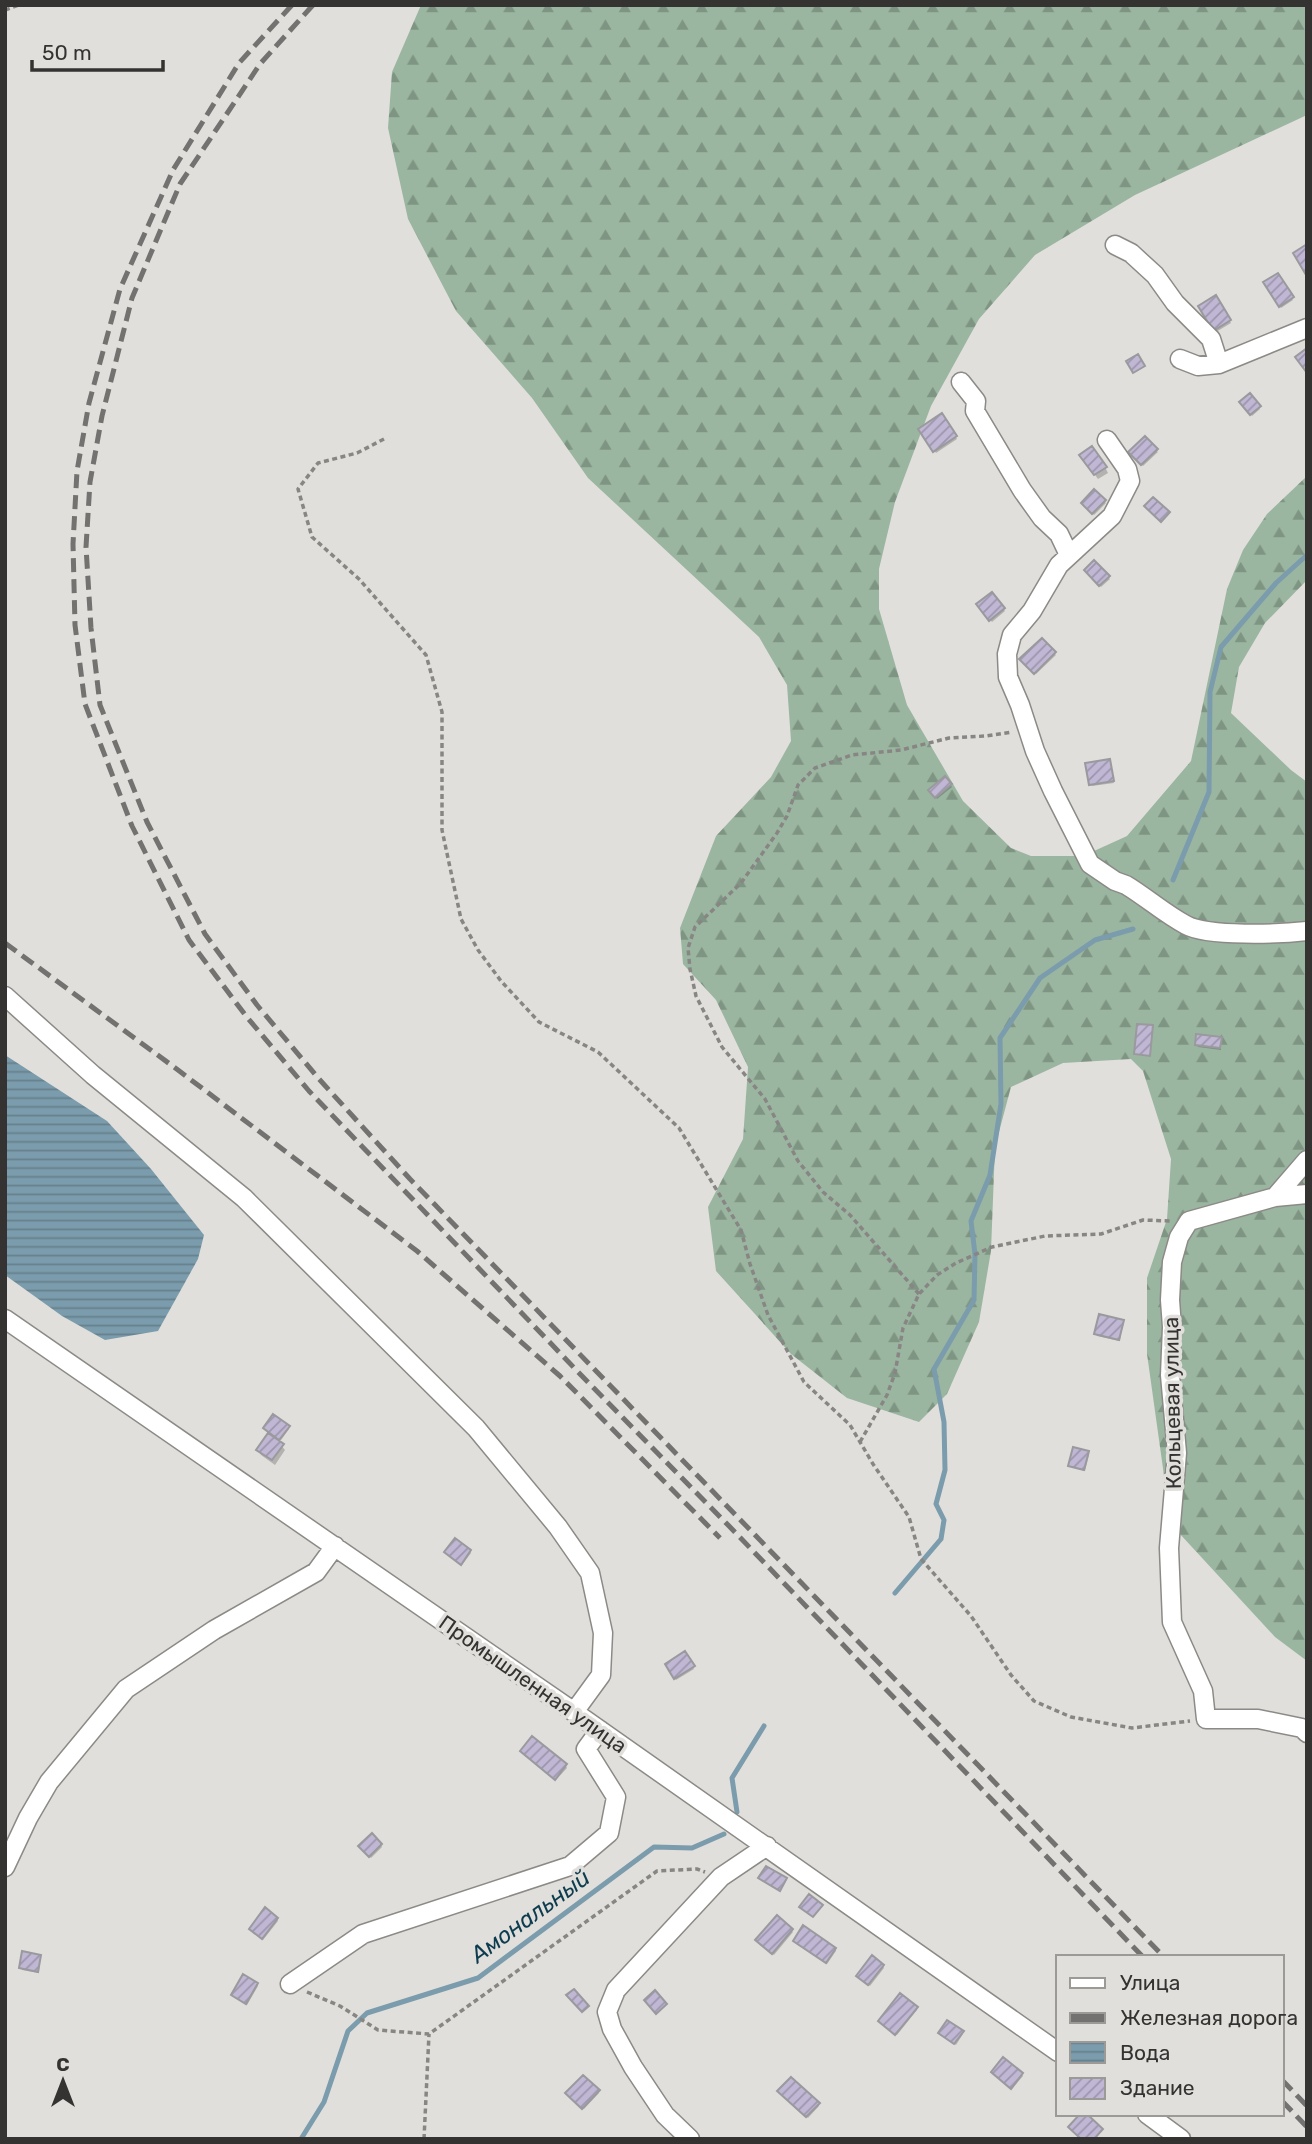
<svg xmlns="http://www.w3.org/2000/svg" width="1312" height="2144" viewBox="0 0 1312 2144" font-family="Rubik,sans-serif">
	<style>
		.forest { fill: url(#forest-firs) }
		.water { fill: url(#water-rules) }
		.shadow { fill: #0003 }
		.lines { fill: none; stroke-linecap: round; stroke-linejoin: round }
		.stream { stroke: #7b9cac; stroke-width: 5 }
		.building { fill: url(#building-hatch); stroke: #9a999d; stroke-width: 2 }
		.minor-casing { stroke: #8c8a86; stroke-width: 21 }
		.path { stroke: #888684; stroke-width: 3.5; stroke-dasharray: 5 3.5; stroke-linecap: butt }
		.minor { stroke: #fff; stroke-width: 18 }
		.rail { stroke: #737270; stroke-width: 5; stroke-dasharray: 14 7; stroke-linecap: butt }
		.labels { text-anchor: middle; dominant-baseline: central; stroke-width: 7; stroke-linejoin: round; paint-order: stroke }
		.street-label { font-size: 21px; fill: #343332; stroke: #e1dfdb }
		.water-label { font-size: 23px; font-style: italic; fill: #0d3c4e; stroke: #e1dfdb }
	</style>
	<defs>
		<pattern id="forest-firs" width="22" height="20" patternUnits="userSpaceOnUse" patternTransform="scale(1.75)"><rect width="22" height="20" fill="#9bb6a0"/><path d="M5 1l3.5 6h-7zM16 11l3.5 6h-7z" fill="#7f9583"/></pattern>
		<pattern id="water-rules" width="6" height="5" patternUnits="userSpaceOnUse" patternTransform="scale(1.75)"><rect width="6" height="5" fill="#7b9cac"/><path d="M0 2.5h6" fill="none" stroke="#66808d"/></pattern>
		<pattern id="building-hatch" width="6" height="6" patternUnits="userSpaceOnUse" patternTransform="scale(1.75)"><rect width="6" height="6" fill="#c0b7d5"/><path d="M-1 1l2-2M0 6l6-6M5 7l2-2" fill="none" stroke="#9d95ad"/></pattern>
	</defs>
	<rect width="100%" height="100%" fill="#e1dfdb"/>
	<path class="forest" d="M421 5H1307V115L1135 195 1035 255 979 319 931 406 895 502 879 569V609L907 705 963 801 1011 848 1031 856H1083L1127 836 1191 761 1227 589 1243 550 1267 514 1307 476V580L1265 623 1239 667 1231 713 1291 770 1307 782V1661L1275 1637 1179 1533 1167 1497 1147 1354V1278L1167 1219 1171 1159 1143 1071 1131 1059 1063 1063 1011 1087 995 1147 991 1251 979 1322 947 1394 919 1422 847 1398 791 1354 716 1271 708 1207 743 1139 748 1067 716 1000 683 964 680 928 716 836 771 777 791 741 787 685 759 637 588 478 532 398 456 311 408 219 388 128 392 72Z"/>
	<path class="water" d="M5 1055 107 1121 151 1169 204 1235 198 1259 158 1331 105 1340 62 1316 5 1275Z"/>
	<path class="shadow" d="M1277 275 1293 300 1281 308 1265 283Z
		M1216 298 1231 323 1216 332 1201 307Z
		M1249 395 1260 409 1252 416 1241 402Z
		M942 416 957 439 936 453 920 430Z
		M1156 450 1158 452 1143 466 1132 454Z
		M1085 461 1105 467 1108 473 1098 479Z
		M1104 501 1106 503 1094 515 1085 505Z
		M1094 563 1110 579 1101 587 1087 573Z
		M991 594 1005 611 992 622 978 605Z
		M1054 653 1056 655 1036 674 1023 661Z
		M1111 763 1114 783 1092 786 1091 784Z
		M945 778 952 787 937 799 930 790Z
		M1221 1038V1050L1198 1047 1197 1045Z
		M1123 1322 1120 1341 1097 1336 1096 1334Z
		M288 1427 289 1429 279 1443 285 1450 275 1465 261 1455 258 1450 270 1433Z
		M1088 1453 1089 1455 1085 1471 1071 1467 1070 1465Z
		M470 1551 471 1553 462 1565 447 1554Z
		M685 1654 694 1669 676 1680 667 1665Z
		M523 1753 566 1766 567 1768 556 1780Z
		M381 1845 382 1847 371 1858 361 1848Z
		M777 1917 793 1932 774 1955 759 1942Z
		M277 1919 278 1921 263 1940 252 1931Z
		M795 1941 835 1949 836 1951 827 1964Z
		M40 1957 39 1973 22 1970 21 1968Z
		M883 1966 884 1968 870 1986 859 1978Z
		M257 1984 258 1986 247 2005 233 1995Z
		M916 2008 917 2010 897 2035 881 2023Z
		M962 2032 963 2034 956 2045 940 2033Z
		M993 2073 1022 2074 1023 2076 1012 2089Z
		M598 2091 599 2093 584 2109 568 2095Z
		M781 2094 818 2104 819 2106 808 2118Z"/>
	<g class="lines">
		<path class="stream" d="M1173 880 1209 792 1210 692 1221 647 1276 583 1307 555
			M895 1593 941 1539 944 1520 936 1504 945 1470 944 1422 934 1369 974 1300 975 1254 971 1221 990 1175 1001 1104 1000 1038 1040 978 1095 940 1133 929
			M737 1812 732 1778 764 1726
			M301 2139 324 2102 348 2031 367 2013 478 1978 654 1847 692 1848 724 1834"/>
	</g>
	<path class="building" d="M1307 244V274L1306 275 1293 253Z
		M1278 273 1294 297 1279 307 1263 282Z
		M1216 295 1231 320 1213 331 1198 306Z
		M1307 348V373L1295 357Z
		M1138 354 1145 366 1133 373 1126 361Z
		M1250 393 1261 406 1250 415 1239 402Z
		M942 413 957 436 933 452 918 429Z
		M1145 436 1158 449 1141 465 1128 452Z
		M1092 446 1107 467 1094 475 1079 455Z
		M1094 489 1106 500 1092 514 1081 503Z
		M1153 497 1170 512 1161 522 1144 506Z
		M1094 560 1110 576 1099 586 1084 570Z
		M992 592 1005 608 989 621 976 604Z
		M1042 638 1056 652 1034 674 1019 659Z
		M1110 759 1114 781 1089 785 1085 763Z
		M945 776 952 784 935 798 928 790Z
		M1137 1024 1153 1025 1150 1056 1134 1054Z
		M1196 1034 1222 1037 1220 1048 1195 1045Z
		M1099 1314 1124 1320 1119 1340 1094 1334Z
		M273 1414 290 1426 279 1440 263 1428Z
		M268 1433 284 1444 272 1460 256 1450Z
		M1073 1447 1089 1451 1084 1470 1068 1466Z
		M455 1538 471 1550 461 1565 444 1552Z
		M685 1651 695 1666 674 1679 665 1664Z
		M532 1736 567 1764 555 1780 520 1751Z
		M372 1833 382 1844 369 1857 358 1846Z
		M766 1866 787 1878 780 1891 758 1878Z
		M809 1894 823 1905 813 1917 799 1907Z
		M265 1907 278 1918 262 1939 249 1929Z
		M777 1915 793 1929 772 1954 755 1940Z
		M803 1925 836 1948 826 1963 793 1941Z
		M22 1951 41 1955 38 1972 19 1968Z
		M872 1955 884 1965 868 1985 856 1976Z
		M243 1974 258 1983 246 2004 231 1995Z
		M574 1989 589 2006 582 2012 566 1995Z
		M655 1990 667 2004 656 2014 644 2000Z
		M900 1993 918 2007 895 2035 878 2021Z
		M947 2020 964 2031 954 2044 938 2033Z
		M1003 2057 1023 2073 1011 2089 991 2072Z
		M583 2075 600 2090 582 2109 565 2093Z
		M791 2077 820 2103 806 2117 777 2091Z
		M1080 2114H1087L1103 2129 1094 2139H1081L1068 2127Z"/>
	<g class="lines">
		<defs>
			<path id="minor" d="M1115 245 1131 253 1155 275 1175 303 1211 339 1219 364
				M1180 359 1198 366 1219 364 1307 328
				M961 382 976 401 975 411 1022 490 1042 518 1059 534 1069 555
				M1107 440 1127 469 1130 481 1112 516 1059 565 1032 611 1012 635 1007 654 1008 677 1020 705 1035 751 1053 791 1090 864 1115 881 1126 885C1146 897 1165 914 1186 925 1208 937 1280 934 1307 931
				M5 996 93 1075 244 1198 476 1428 558 1527 590 1573 603 1633 601 1675 574 1712
				M1307 1160 1275 1197 1189 1221 1179 1237 1172 1262 1170 1300 1172 1327 1170 1375 1177 1453 1169 1548 1172 1622 1203 1691 1206 1719H1258L1302 1728 1307 1733
				M1275 1197 1307 1194
				M5 1319 574 1712 1058 2052
				M5 1867 28 1818 49 1782 126 1689 214 1630 316 1572 335 1546
				M290 1984 363 1934 570 1866 609 1833 616 1797 586 1749 600 1730
				M1147 2114 1181 2139
				M690 2139 665 2115 633 2067 612 2029 607 2012 616 1990 721 1877 767 1846"/>
		</defs>
		<use href="#minor" class="minor-casing"/>
		<path class="path" d="M5 10 19 5
			M384 439 357 453 318 463 298 489 312 537 359 579 426 655 442 712V830L461 919 478 950 501 981 539 1022 598 1052 679 1128 741 1230 750 1264 768 1315 804 1382 850 1425 873 1464 909 1517 921 1559 971 1616 1011 1675 1034 1701 1071 1717 1132 1728 1190 1721
			M919 1294 850 1215 823 1192 798 1161 765 1099 722 1047 696 996 690 969 688 948 695 927 741 883 777 833 787 816 798 785 815 768 852 755 901 750 949 738 986 736 1012 732
			M860 1442 887 1395 895 1373 903 1328 919 1294 937 1275 956 1263 992 1247 1045 1236 1101 1234 1143 1220 1171 1221
			M307 1992 340 2006 378 2030 429 2034 657 1871 697 1869 705 1872
			M424 2139 429 2034"/>
		<use href="#minor" class="minor"/>
		<path class="rail" d="M292 5 239 63 173 170 120 289 89 403 77 471 73 544 75 625 85 704 132 826 189 940 246 1016 309 1091 581 1375 730 1527 1143 1957
			M313 5 260 64 180 184 132 298 102 416 90 482 86 547 91 628 100 705 147 822 205 934 257 1005 319 1079 410 1179 1164 1957
			M5 943 178 1070 417 1251 560 1376 720 1538
			M1282 2080 1307 2106
			M1282 2101 1307 2127"/>
	</g>
	<g class="labels">
		<g class="street-label">
			<text transform="translate(1172 1403) rotate(-91)">Кольцевая улица</text>
			<text transform="translate(533 1684) rotate(35)">Промышленная улица</text>
		</g>
		<g class="water-label">
			<text transform="translate(530 1916) rotate(-36)">Амональный</text>
		</g>
	</g>
	<rect width="1312" height="2144" fill="none" stroke="#343332" stroke-width="14"/>
	<rect x="1056" y="1955" width="228" height="161" fill="#e1dfdb" stroke="#9c9a97" stroke-width="2"/>
	<rect x="1070" y="1978" width="35" height="10" fill="#ffffff" stroke="#9c9a97" stroke-width="2"/>
	<text x="1120" y="1990" font-size="21" fill="#343332">Улица</text>
	<rect x="1070" y="2013" width="35" height="10" fill="#737270" stroke="#9c9a97" stroke-width="2"/>
	<text x="1120" y="2025" font-size="21" fill="#343332">Железная дорога</text>
	<rect x="1070" y="2042" width="35" height="21" fill="url(#water-rules)" stroke="#9c9a97" stroke-width="2"/>
	<text x="1120" y="2060" font-size="21" fill="#343332">Вода</text>
	<rect x="1070" y="2078" width="35" height="21" fill="url(#building-hatch)" stroke="#9c9a97" stroke-width="2"/>
	<text x="1120" y="2095" font-size="21" fill="#343332">Здание</text>
	<g transform="translate(63 2081)" stroke="#e1dfdb" stroke-width="5" paint-order="stroke">
	<path d="M0-5L12 26L0 18L-12 26Z" fill="#343332"/>
	<text y="-10" font-size="19" font-weight="bold" text-anchor="middle" fill="#343332">С</text>
	</g>
	<path d="M32 60v10h131v-10" fill="none" stroke="#343332" stroke-width="3.5"/>
	<text x="42" y="60" font-size="21" fill="#343332" stroke="#e1dfdb" stroke-width="5" paint-order="stroke">50 m</text>
</svg>
